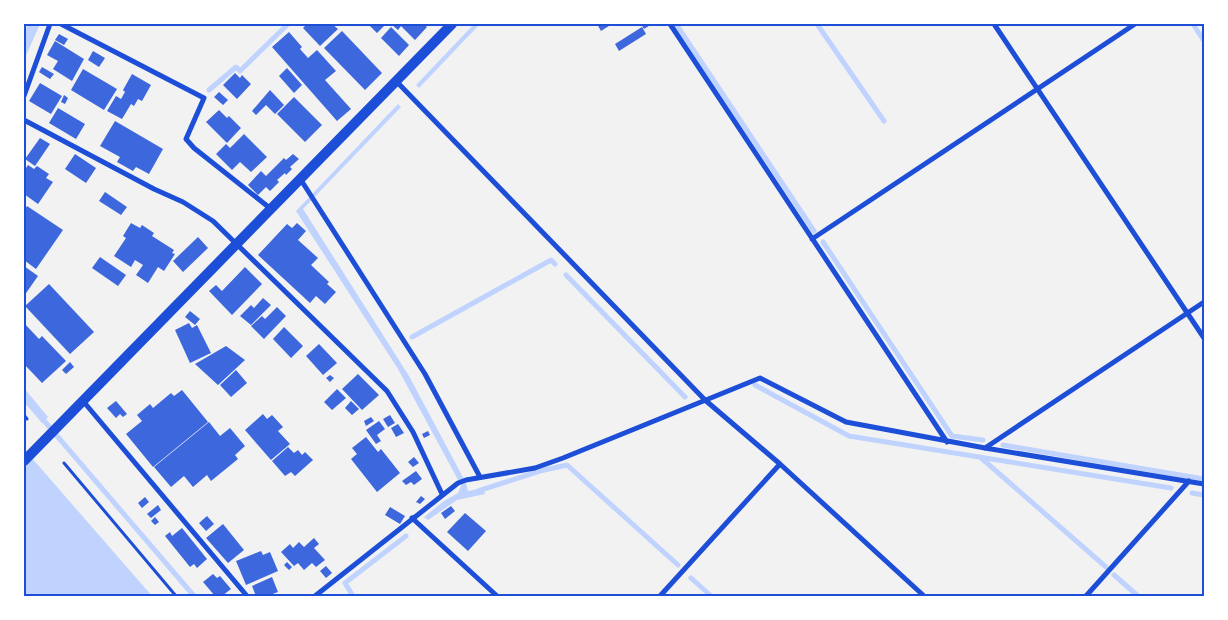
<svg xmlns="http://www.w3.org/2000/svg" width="1228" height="620" viewBox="0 0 1228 620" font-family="'Libre Baskerville',serif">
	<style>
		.water { fill: #bfd3fe }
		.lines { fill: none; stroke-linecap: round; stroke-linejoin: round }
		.stream { stroke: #bfd3fe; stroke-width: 5 }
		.building { fill: #3d67dc }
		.path { stroke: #1d4ed8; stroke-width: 3 }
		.minor { stroke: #1d4ed8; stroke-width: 5 }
		.secondary { stroke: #1d4ed8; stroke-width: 10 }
		.neatline { fill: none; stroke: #1d4ed8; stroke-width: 2 }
	</style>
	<rect width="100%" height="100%" fill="#f2f2f2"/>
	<path class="water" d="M28 24H40L24 60V33Z
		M474 24H480L419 88 416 85Z
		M398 104 401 107 303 209 409 376 466 483 468 491 483 488 485 494 457 500 428 520 424 517 444 501 458 493 461 486 457 478 398 369 296 211Z
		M24 388 48 417 42 423 24 402Z
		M24 449 152 596H24Z"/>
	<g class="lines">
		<path class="stream" d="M676 24 814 231
			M817 24 884 121
			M1193 24 1204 41
			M209 90 236 67 240 71 288 24
			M823 242 952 436 983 440
			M566 275 685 397
			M412 337 551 260 555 264
			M755 385 849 436 1171 488
			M40 416 194 596
			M1003 445 1204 479
			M980 457 1106 567
			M478 491 540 471 567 465 678 565
			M1192 493 1204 495
			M1114 575 1138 596
			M691 578 711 596
			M353 596 345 583 406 536"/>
	</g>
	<path class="building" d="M307 24H332L338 29 320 46 303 28Z
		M368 24H386L377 33Z
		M391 24H424L427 27 415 40 401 26 398 30Z
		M597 24H612L601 31Z
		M641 24H652L644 29Z
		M391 27 409 45 399 56 381 38Z
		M642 27 646 34 619 51 615 44Z
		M342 31 382 73 365 90 324 48Z
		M289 32 302 47 300 49 308 58 317 50 336 71 325 80 351 109 337 121 272 47Z
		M59 34 68 39 64 45 55 40Z
		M55 41 84 59 72 81 53 69 58 61 47 55Z
		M93 51 105 58 99 67 88 60Z
		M42 67 54 74 50 79 39 72Z
		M287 68 302 85 294 93 279 76Z
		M83 69 117 89 104 110 71 90Z
		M235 73 240 78 242 75 251 84 237 99 223 85Z
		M132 74 151 85 142 101 138 99 134 106 131 104 122 119 107 111 116 96 121 99 125 92 123 90Z
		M40 83 62 96 51 114 29 101Z
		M270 90 284 105 275 114 266 105 256 115 252 111Z
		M219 92 228 100 223 105 214 97Z
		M64 95 68 98 65 104 61 102Z
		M294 97 322 125 305 142 277 114Z
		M58 108 85 124 76 139 49 123Z
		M219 110 227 118 229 116 241 128 227 143 206 122Z
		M115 121 163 149 149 174 136 167 133 171 117 162 120 157 100 146Z
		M244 134 267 157 251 172 240 162 232 170 216 154 226 144 230 148Z
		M40 138 50 144 35 166 25 159Z
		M75 154 96 168 86 183 65 169Z
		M293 154 299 159 290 167 292 169 286 175 285 173 277 180 279 182 270 191 266 187 258 195 248 185 261 171 266 176 284 158 286 160Z
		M28 165 34 169 37 166 49 174 46 178 53 182 38 204 24 194V171Z
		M105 192 127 207 121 215 99 201Z
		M27 206 63 230 36 269 24 260V211Z
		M131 223 140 228 142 225 154 233 152 236 174 250 172 253 175 254 164 271 158 267 148 283 136 275 143 265 135 260 131 267 114 256 126 238 123 236Z
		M297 223 306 231 298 240 318 258 311 265 329 282 327 284 336 292 325 304 316 296 310 303 258 255 287 224 292 228Z
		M198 237 208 248 183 272 173 261Z
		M100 257 126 275 118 286 92 268Z
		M24 266 38 276 24 296Z
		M245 267 262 284 232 315 209 291 216 285 222 291Z
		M49 284 94 332 70 354 25 306Z
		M263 298 271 305 251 325 240 316 251 305 254 308Z
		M277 307 286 316 264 339 251 326 262 316 265 319Z
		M190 311 200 319 195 325 185 317Z
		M24 323 39 339 42 336 66 361 42 383 24 364Z
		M189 323 192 328 197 325 211 353 190 363 175 330Z
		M284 327 303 346 291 358 273 339Z
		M319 344 337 363 323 375 306 356Z
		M226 346 245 360 218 385 195 364Z
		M70 362 74 367 66 374 62 370Z
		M236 370 247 383 231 397 220 385Z
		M358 374 379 395 362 410 342 389Z
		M330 375 334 378 330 382 326 378Z
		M337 389 346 398 332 410 324 402Z
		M182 390 208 422 153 467 126 434 142 421 137 415 150 404 153 408 171 393 174 396Z
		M116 401 127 414 123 417 120 414 116 418 107 408Z
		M351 401 359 409 352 415 345 408Z
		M263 414 267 419 272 415 283 427 278 431 290 444 271 460 245 430Z
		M390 415 395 423 388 427 383 419Z
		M371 417 374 421 366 426 364 421Z
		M379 421 385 429 377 435 381 441 376 444 366 430Z
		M209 422 220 436 230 428 245 446 235 455 238 459 211 481 207 475 193 487 184 476 171 487 154 467Z
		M398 424 404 433 396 437 391 428Z
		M428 431 430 435 424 438 422 434Z
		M366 437 378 452 381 449 400 473 377 492 351 459 357 454 352 448Z
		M288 447 294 453 298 450 302 455 305 452 313 460 295 476 291 472 285 476 272 461Z
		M414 457 419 463 413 467 408 462Z
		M416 471 422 479 414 485 411 482 406 485 402 481Z
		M421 496 425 499 420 504 416 502Z
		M145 497 149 502 142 508 138 503Z
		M158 505 161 510 151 518 147 514Z
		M451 506 455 511 445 519 441 513Z
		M390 507 405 516 400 524 385 515Z
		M465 513 486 531 468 551 447 532Z
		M207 516 214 524 206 531 199 523Z
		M155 517 159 522 155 525 151 521Z
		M223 524 244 550 228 563 206 538Z
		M182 528 207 559 197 568 194 564 190 567 165 536 170 532 172 536Z
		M314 538 319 544 314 548 325 560 316 567 312 563 304 570 298 563 294 566 281 552 290 544 293 548 299 542 304 547Z
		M261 551 263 555 270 552 278 571 246 585 236 561Z
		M287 562 292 567 289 570 284 565Z
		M326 566 332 573 326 578 320 571Z
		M213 574 217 578 220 576 231 589 222 596H215L203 582Z
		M272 577 278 592 267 596H256L252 586Z"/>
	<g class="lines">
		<path class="path" d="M24 415 27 419
			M64 463 176 596"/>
		<path class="minor" d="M61 24 204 98 186 139 194 148 271 209
			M670 24 947 442
			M994 24 1204 338
			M397 82 705 400 780 464 924 596
			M24 96 50 24
			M24 120 154 189 183 202 213 221 387 391 413 432 442 494
			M301 180 425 374 480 477
			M812 239 1135 24
			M83 401 247 596
			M985 448 1204 302
			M412 518 497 596
			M315 596 458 483 466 480 535 468 563 458 760 378 846 422 985 448 1204 484
			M660 596 780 464
			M1086 596 1189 481"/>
		<path class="secondary" d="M24 461 452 24"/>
	</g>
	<rect width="1228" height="620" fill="none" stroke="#ffffff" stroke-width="50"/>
	<rect x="25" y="25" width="1178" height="570" class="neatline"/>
</svg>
